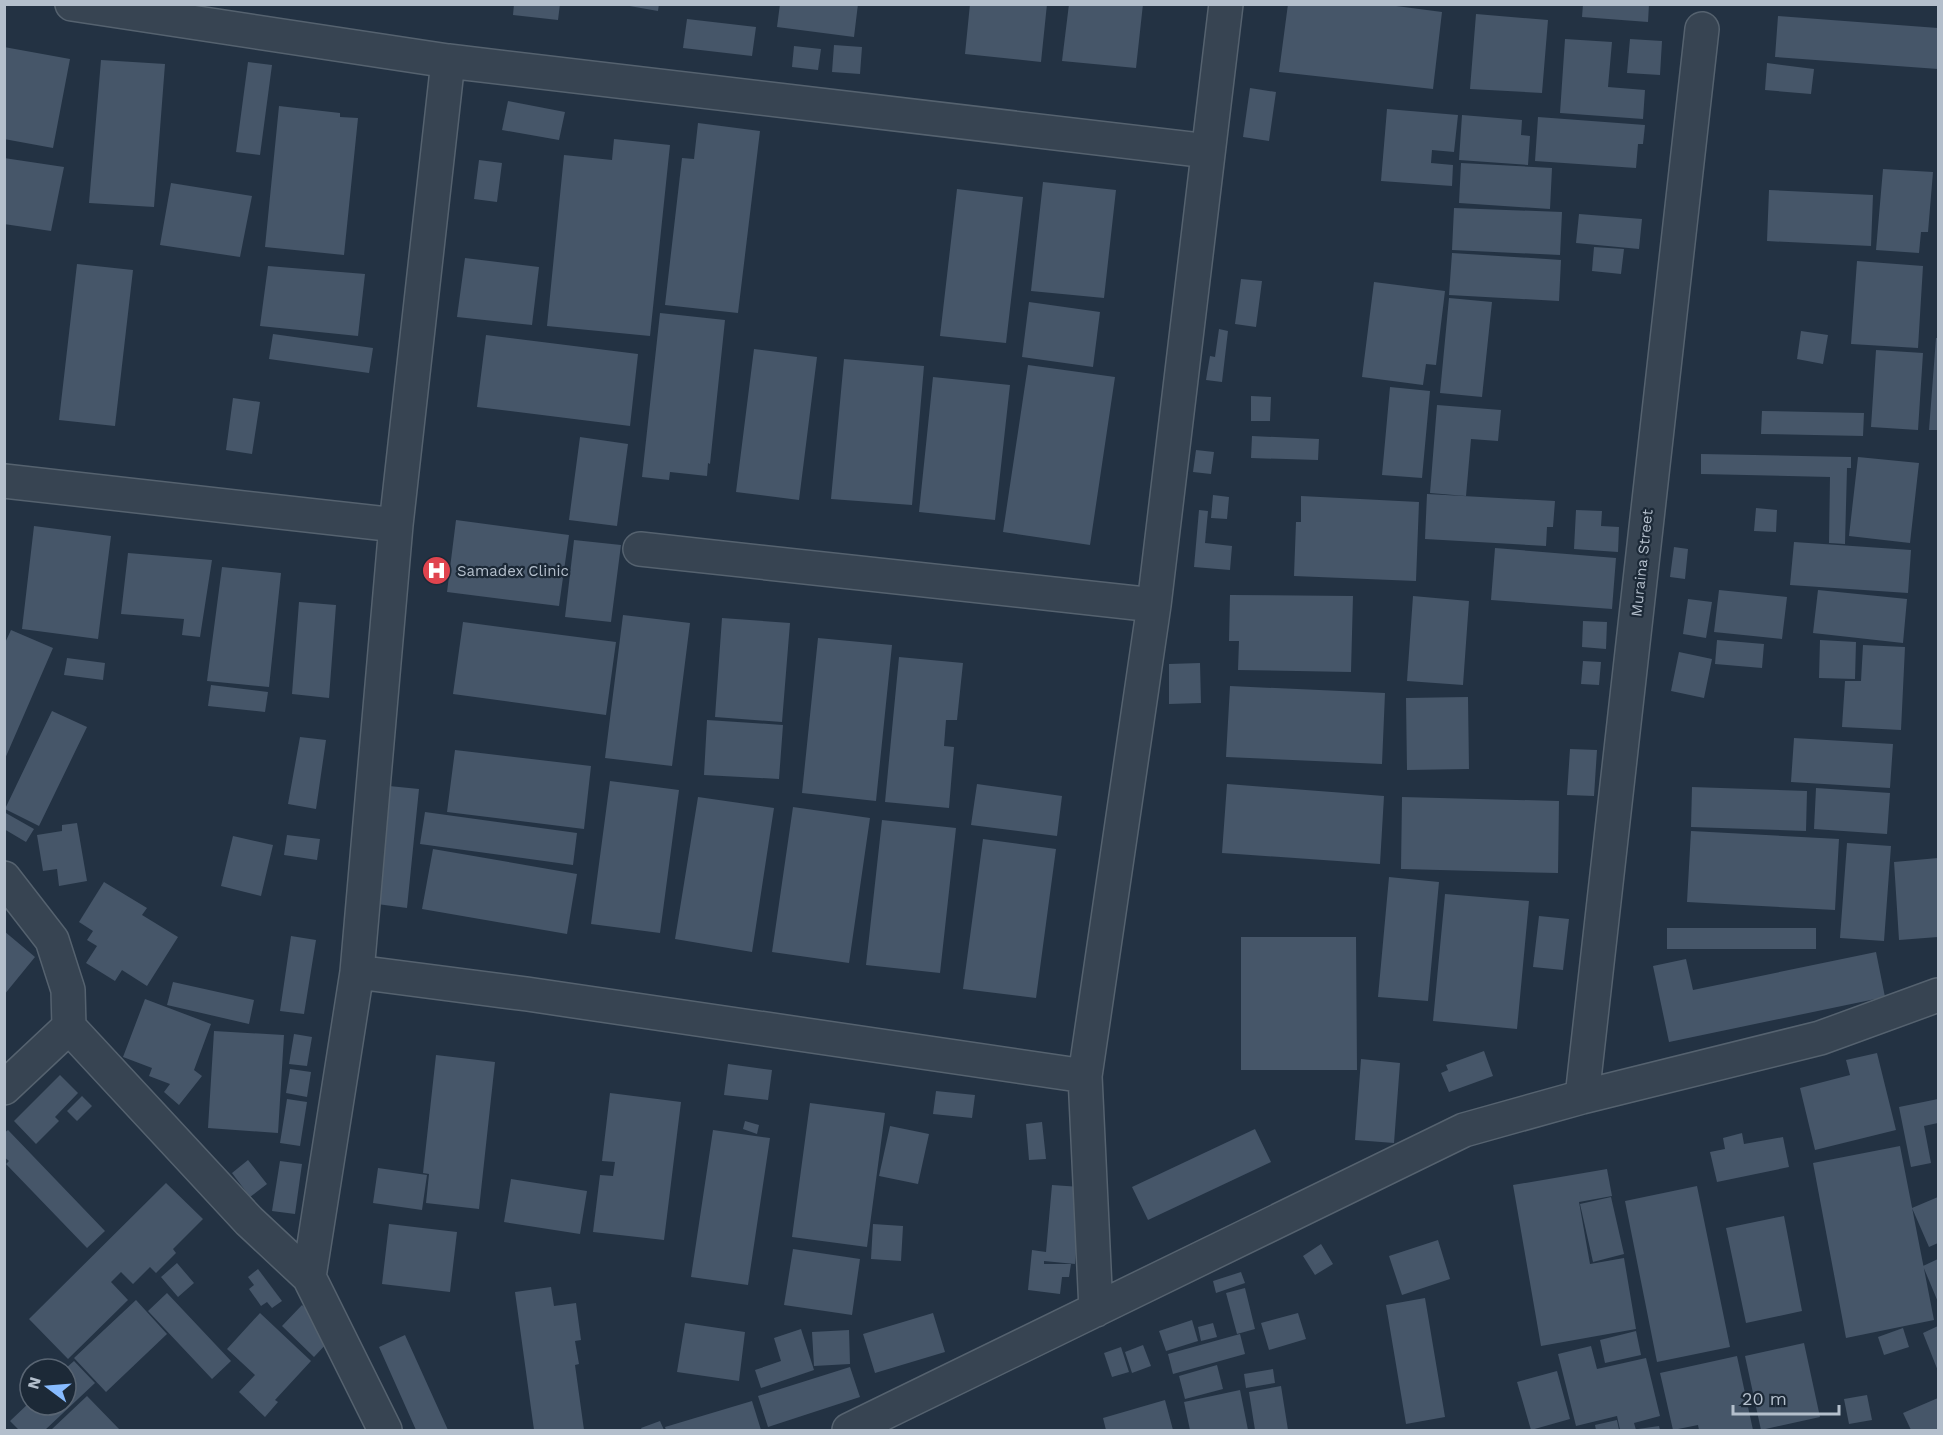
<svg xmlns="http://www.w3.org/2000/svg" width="1943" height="1435" viewBox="0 0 1943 1435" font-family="'Work Sans',sans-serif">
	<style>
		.building { fill: #465669 }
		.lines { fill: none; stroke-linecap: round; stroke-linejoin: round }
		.street-casing { stroke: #55626f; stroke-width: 36 }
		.street { stroke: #374452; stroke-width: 33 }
		.labels { text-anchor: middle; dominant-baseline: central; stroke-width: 4.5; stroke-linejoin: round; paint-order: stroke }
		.street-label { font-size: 15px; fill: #b4bfcc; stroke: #1c2937 }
		.poi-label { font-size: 15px; fill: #b4bfcc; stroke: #1c2937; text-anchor: start }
	</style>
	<rect width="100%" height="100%" fill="#233243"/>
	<path class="building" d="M514 4H560L558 20 513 15Z
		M618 4H659L658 11Z
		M780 4H858L854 37 777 27Z
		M970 4H1047L1041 62 965 54Z
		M1069 4H1143L1136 68 1062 61Z
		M1288 4H1381L1442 12 1433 89 1279 72Z
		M1583 4H1649L1648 22 1582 17Z
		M1476 14 1548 20 1542 93 1470 89Z
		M1778 16 1938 28V69L1775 57Z
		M687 19 756 27 752 56 683 48Z
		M1565 39 1612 42 1608 87 1645 90 1643 119 1560 113Z
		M1630 39 1662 41 1660 75 1627 73Z
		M834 45 862 47 860 74 832 72Z
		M794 46 821 49 818 70 792 67Z
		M4 47 70 59 53 148 4 139Z
		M101 60 165 64 154 207 89 203Z
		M248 62 272 65 260 155 236 152Z
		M1767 63 1814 69 1811 94 1765 90Z
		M1250 88 1276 92 1269 141 1243 137Z
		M508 101 565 112 559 140 502 130Z
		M279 106 340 113V117L358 118 344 255 265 247Z
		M1387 109 1458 115 1454 152 1432 150 1431 163 1453 165 1452 186 1381 181Z
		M1462 115 1522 120 1521 135 1530 136 1528 165 1459 160Z
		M1538 117 1645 125 1643 144H1638L1636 168 1535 161Z
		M698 123 760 131 738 313 665 305 682 158 694 159Z
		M614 139 670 145 650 336 547 326 564 155 612 160Z
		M4 158 64 167 51 231 4 224Z
		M479 160 502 163 497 202 474 199Z
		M1461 163 1552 168 1550 209 1459 203Z
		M1883 169 1933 172 1928 232H1921L1919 253 1876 250Z
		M1043 182 1116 190 1104 298 1031 291Z
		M171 183 252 196 240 257 160 245Z
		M957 189 1023 197 1006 343 940 336Z
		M1769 190 1873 195 1871 246 1767 241Z
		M1454 208 1562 212 1560 255 1452 250Z
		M1579 214 1642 219 1639 249 1576 243Z
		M1594 247 1624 249 1621 274 1592 271Z
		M1452 253 1561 260 1559 301 1449 295Z
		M465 258 539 267 532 325 457 317Z
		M1857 261 1923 266 1918 348 1851 344Z
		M77 264 133 270 115 426 59 420Z
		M268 266 365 274 358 336 260 326Z
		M1241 279 1262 281 1256 327 1235 324Z
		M1374 282 1445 291 1436 365 1426 364 1423 385 1362 377Z
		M1449 298 1492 302 1482 397 1440 393Z
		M1029 302 1100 312 1093 367 1022 357Z
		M660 313 725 320 710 464 708 463 707 476 670 472 669 480 642 477Z
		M1219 329 1228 331 1222 382 1206 380 1210 356 1215 357Z
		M1801 331 1828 335 1823 364 1797 359Z
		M273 334 373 348 369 373 269 359Z
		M486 335 638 354 630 426 477 407Z
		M1936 338H1938V430H1929Z
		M754 349 817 357 799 500 736 492Z
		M1876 350 1923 353 1918 430 1871 427Z
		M844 359 924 366 912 505 831 499Z
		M1028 365 1115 377 1090 545 1003 532Z
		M933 377 1010 385 995 520 919 512Z
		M1390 387 1430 391 1422 478 1382 475Z
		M1251 396 1271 397 1270 421H1251Z
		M233 398 260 402 252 454 226 450Z
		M1437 405 1501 410 1498 441 1471 439 1466 496 1430 493Z
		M1762 411 1864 413 1863 436 1761 434Z
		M1252 436 1319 439 1318 460 1251 458Z
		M580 437 628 444 617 526 569 520Z
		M1196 450 1214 452 1211 474 1193 472Z
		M1701 454 1851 457V468H1847L1845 544 1829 543 1830 477 1701 474Z
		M1858 457 1919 463 1910 543 1849 536Z
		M1427 494 1555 501 1553 527H1547L1546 546 1425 539Z
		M1213 495 1229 497 1227 519 1211 518Z
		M1301 496 1419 502 1416 581 1294 576 1296 522H1301Z
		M1756 508 1777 510 1776 532 1754 531Z
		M1199 510 1208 511 1205 543 1232 546 1230 570 1194 567Z
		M1576 510 1602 511 1601 526 1619 527 1618 552 1574 549Z
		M456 520 569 535 559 606 447 592Z
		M34 526 111 536 98 639 22 629Z
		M574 540 621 545 611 622 565 617Z
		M1794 542 1911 550 1908 593 1790 585Z
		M1674 547 1688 549 1685 579 1670 577Z
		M1495 548 1616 558 1612 609 1491 600Z
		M128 553 212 560 200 637 182 635 184 619 121 614Z
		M222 567 281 573 269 687 207 681Z
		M1719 590 1787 597 1782 639 1714 632Z
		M1818 590 1907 599 1903 643 1813 633Z
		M1230 595 1353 596 1351 672 1238 670 1239 641H1229Z
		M1413 596 1469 601 1463 685 1407 681Z
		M1688 599 1712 602 1706 638 1683 634Z
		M299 602 336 605 329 698 292 694Z
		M623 615 690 623 672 766 605 758Z
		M722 618 790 623 782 722 715 717Z
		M1583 621 1607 622 1606 649 1582 647Z
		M463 622 616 642 606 715 453 694Z
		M11 630 53 648 4 761V645Z
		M818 638 892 645 876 801 802 793Z
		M1717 640 1764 644 1762 668 1715 664Z
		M1820 640 1856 642 1855 679 1819 678Z
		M1863 645 1905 647 1901 730 1842 727 1845 681H1861Z
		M1679 652 1712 659 1704 698 1671 691Z
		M899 657 963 663 957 720H946L944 746 954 747 949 808 885 802Z
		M67 658 105 663 103 680 64 675Z
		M1583 661 1601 662 1599 685 1581 684Z
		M1200 663 1201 703 1169 704V664Z
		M211 685 268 692 265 712 208 706Z
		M1230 686 1385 693 1382 764 1226 757Z
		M1468 697 1469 769 1407 770 1406 698Z
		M52 711 87 727 39 826 5 809Z
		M707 720 783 725 779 779 704 775Z
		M300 737 326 740 316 809 288 804Z
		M1794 738 1893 744 1890 788 1791 782Z
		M1570 749 1597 750 1594 796 1567 795Z
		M455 750 591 766 584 829 447 812Z
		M610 781 679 790 660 933 591 924Z
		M977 784 1062 796 1057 836 971 825Z
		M1227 784 1384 796 1380 864 1222 853Z
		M389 786 419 789 407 908 377 904Z
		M1692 787 1807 791 1806 831 1691 827Z
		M1816 788 1890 793 1887 834 1814 829Z
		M698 797 774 808 752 952 675 939Z
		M1402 797 1559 801 1558 873 1401 869Z
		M793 807 870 818 849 963 772 952Z
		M4 812 34 829 26 842 4 829Z
		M425 812 577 833 573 865 420 844Z
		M882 820 956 828 940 973 866 965Z
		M77 823 87 881 59 886 57 869 43 871 37 835 62 831V825Z
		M1691 831 1839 839 1835 910 1687 902Z
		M287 835 320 839 317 860 284 855Z
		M233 836 273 845 261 896 221 886Z
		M983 839 1056 849 1036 998 963 989Z
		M1847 843 1891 846 1884 941 1840 938Z
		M433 849 577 874 567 934 422 909Z
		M1938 858V937L1899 940 1894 862Z
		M1389 877 1439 882 1428 1001 1378 997Z
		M104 882 147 908 142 915 178 937 147 986 122 970 115 981 86 963 97 946 87 940 93 931 79 922Z
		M1445 894 1529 901 1517 1029 1433 1021Z
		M1539 916 1569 919 1563 970 1533 967Z
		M1667 928H1816V949H1667Z
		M4 931 35 957 4 995Z
		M291 936 316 940 304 1014 280 1011Z
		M1241 937H1356L1357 1070H1241Z
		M1876 952 1885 997 1669 1042 1653 966 1686 959 1693 990Z
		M173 982 254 1000 249 1024 167 1005Z
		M145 999 211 1024 194 1070 202 1076 179 1105 164 1092 170 1084 149 1076 152 1068 123 1057Z
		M214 1031 284 1035 278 1133 208 1128Z
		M294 1034 312 1037 307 1066 289 1064Z
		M1484 1051 1493 1076 1449 1092 1441 1073 1448 1070 1446 1065Z
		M1877 1053 1896 1130 1815 1150 1800 1088 1850 1075 1846 1060Z
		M436 1055 495 1062 479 1209 426 1203 429 1174 423 1173Z
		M1361 1059 1400 1063 1394 1143 1355 1140Z
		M728 1064 772 1070 768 1100 724 1095Z
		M290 1069 311 1072 307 1097 286 1093Z
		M60 1075 78 1093 55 1117 59 1121 36 1144 14 1121Z
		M936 1091 975 1095 972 1118 933 1114Z
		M610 1093 681 1102 664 1240 593 1232 600 1175 613 1176 615 1162 602 1161Z
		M82 1096 92 1106 77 1121 67 1111Z
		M287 1099 307 1102 300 1146 280 1143Z
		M1938 1099V1123L1924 1126 1931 1163 1911 1167 1899 1107Z
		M810 1103 885 1113 867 1247 792 1237Z
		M745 1121 759 1125 757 1134 743 1129Z
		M1042 1122 1046 1159 1029 1160 1026 1124Z
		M890 1126 929 1134 918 1184 879 1176Z
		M1255 1129 1271 1162 1148 1220 1132 1187Z
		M8 1130 105 1231 87 1248 6 1164 9 1161 4 1157V1133Z
		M713 1130 770 1138 748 1285 691 1277Z
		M1742 1133 1744 1144 1783 1137 1789 1167 1717 1182 1710 1152 1725 1149 1723 1138Z
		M1900 1146 1934 1320 1846 1338 1813 1163Z
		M248 1160 267 1184 250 1197 232 1173Z
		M280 1161 302 1164 295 1214 272 1211Z
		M378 1168 427 1175 422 1210 373 1203Z
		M1607 1169 1612 1196 1579 1202 1590 1264 1624 1258 1636 1329 1541 1346 1513 1185Z
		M511 1179 587 1191 580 1234 504 1222Z
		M166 1183 203 1219 173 1249 176 1253 156 1273 150 1267 133 1284 121 1272 111 1282 128 1300 68 1359 29 1319Z
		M1052 1185 1081 1187 1075 1264 1044 1261V1264H1071L1069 1277H1062L1060 1294 1028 1290 1032 1250 1046 1252Z
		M1697 1186 1730 1347 1657 1362 1625 1201Z
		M1611 1197 1624 1254 1593 1262 1580 1204Z
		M1938 1197V1243L1929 1247 1912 1208Z
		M1784 1216 1802 1311 1746 1323 1726 1228Z
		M389 1224 457 1232 450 1292 382 1284Z
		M873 1224 903 1226 901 1261 871 1259Z
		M1438 1240 1450 1279 1402 1295 1389 1256Z
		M1321 1244 1333 1264 1315 1275 1303 1256Z
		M793 1249 860 1259 852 1315 784 1305Z
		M1938 1259V1302L1923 1266Z
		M177 1263 194 1283 178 1297 161 1277Z
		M258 1269 282 1301 272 1308 267 1302 261 1306 249 1289 254 1285 248 1277Z
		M1241 1272 1245 1283 1216 1293 1213 1281Z
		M551 1287 554 1306 576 1303 581 1340 575 1341 579 1364 575 1365 584 1430H534L515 1292Z
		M1245 1288 1255 1329 1237 1334 1226 1293Z
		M167 1293 231 1361 212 1379 148 1311Z
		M1425 1298 1445 1417 1406 1424 1386 1305Z
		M136 1300 167 1334 106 1392 74 1358Z
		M302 1305 326 1327 328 1342 314 1357 282 1326Z
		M260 1313 311 1361 275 1400 278 1402 265 1417 239 1392 255 1375 227 1349Z
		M933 1313 945 1352 875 1373 863 1334Z
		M1298 1313 1306 1339 1269 1350 1261 1323Z
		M1192 1320 1198 1341 1166 1351 1159 1331Z
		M685 1323 745 1332 739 1381 677 1372Z
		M1213 1323 1217 1337 1201 1341 1198 1327Z
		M1938 1326V1371L1923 1333Z
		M1903 1328 1909 1347 1884 1355 1878 1337Z
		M801 1329 814 1370 761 1388 755 1370 781 1361 774 1338Z
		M849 1330 850 1364 814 1366 812 1332Z
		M1636 1331 1641 1355 1605 1363 1600 1340Z
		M1240 1334 1245 1354 1173 1374 1168 1354Z
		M405 1335 448 1430H416L379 1347Z
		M1804 1343 1820 1417 1761 1430 1745 1356Z
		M1143 1345 1151 1366 1132 1373 1125 1352Z
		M1591 1346 1597 1369 1646 1358 1660 1416 1634 1423 1636 1430H1620L1617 1416 1576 1426 1558 1354Z
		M1121 1347 1129 1372 1112 1377 1104 1353Z
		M1737 1356 1753 1430H1699L1698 1425 1673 1430 1660 1373Z
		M74 1361 95 1383 45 1430H19L10 1421 30 1402V1405H66V1368Z
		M1217 1365 1223 1389 1185 1399 1179 1376Z
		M850 1367 860 1397 768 1427 758 1396Z
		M1273 1369 1275 1383 1246 1388 1244 1374Z
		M1557 1371 1570 1419 1531 1430 1517 1382Z
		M1281 1386 1288 1430H1255L1249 1392Z
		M1240 1390 1248 1430H1190L1184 1402Z
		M1867 1395 1872 1420 1849 1424 1844 1399Z
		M87 1396 120 1430H51Z
		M1938 1398V1430H1911L1903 1413Z
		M1165 1400 1173 1430H1106L1103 1418Z
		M752 1401 761 1430H666L665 1427Z
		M1617 1420 1619 1430H1596L1595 1425Z
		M660 1421 664 1430H642L641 1428Z
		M1659 1426 1660 1430H1638V1429Z"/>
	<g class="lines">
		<defs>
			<path id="street" d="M72 4 448 61 1208 151
				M4 481 396 525
				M640 549 1154 605
				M4 878 52 940 68 990 69 1027
				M357 972 527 994 1085 1076
				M69 1027 249 1221 309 1277
				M4 1088 69 1027
				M1582 1097 1702 29
				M1096 1310 1085 1076 1154 605 1226 4
				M385 1430 309 1277 357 972 396 525 448 61
				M849 1430 1464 1130 1582 1097 1820 1038 1938 995"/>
		</defs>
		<use href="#street" class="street-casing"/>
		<use href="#street" class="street"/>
	</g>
	<defs>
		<symbol id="hospital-disc" viewBox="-11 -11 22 22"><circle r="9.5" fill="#e0444e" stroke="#1c2937"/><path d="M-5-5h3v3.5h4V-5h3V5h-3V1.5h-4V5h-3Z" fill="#fff"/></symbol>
	</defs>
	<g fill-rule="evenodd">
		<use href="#hospital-disc" x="420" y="554" width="33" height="33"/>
	</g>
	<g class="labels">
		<g class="street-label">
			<text transform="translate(1642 563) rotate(-84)">Muraina Street</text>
		</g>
		<g class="poi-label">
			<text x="457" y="571">Samadex Clinic</text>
		</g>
	</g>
	<rect width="1943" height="1435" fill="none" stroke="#b4bfcc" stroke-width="12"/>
	<g transform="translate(48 1387) rotate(286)"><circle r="28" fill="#1c2937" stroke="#596573" stroke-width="1.5"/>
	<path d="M0-4.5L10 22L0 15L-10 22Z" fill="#87bbff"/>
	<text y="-9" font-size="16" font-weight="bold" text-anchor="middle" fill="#b4bfcc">N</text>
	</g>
	<path d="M1733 1405v9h106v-9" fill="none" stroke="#b4bfcc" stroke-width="3"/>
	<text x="1742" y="1405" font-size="18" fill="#b4bfcc" stroke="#1c2937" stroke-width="4.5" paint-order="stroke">20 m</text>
</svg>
